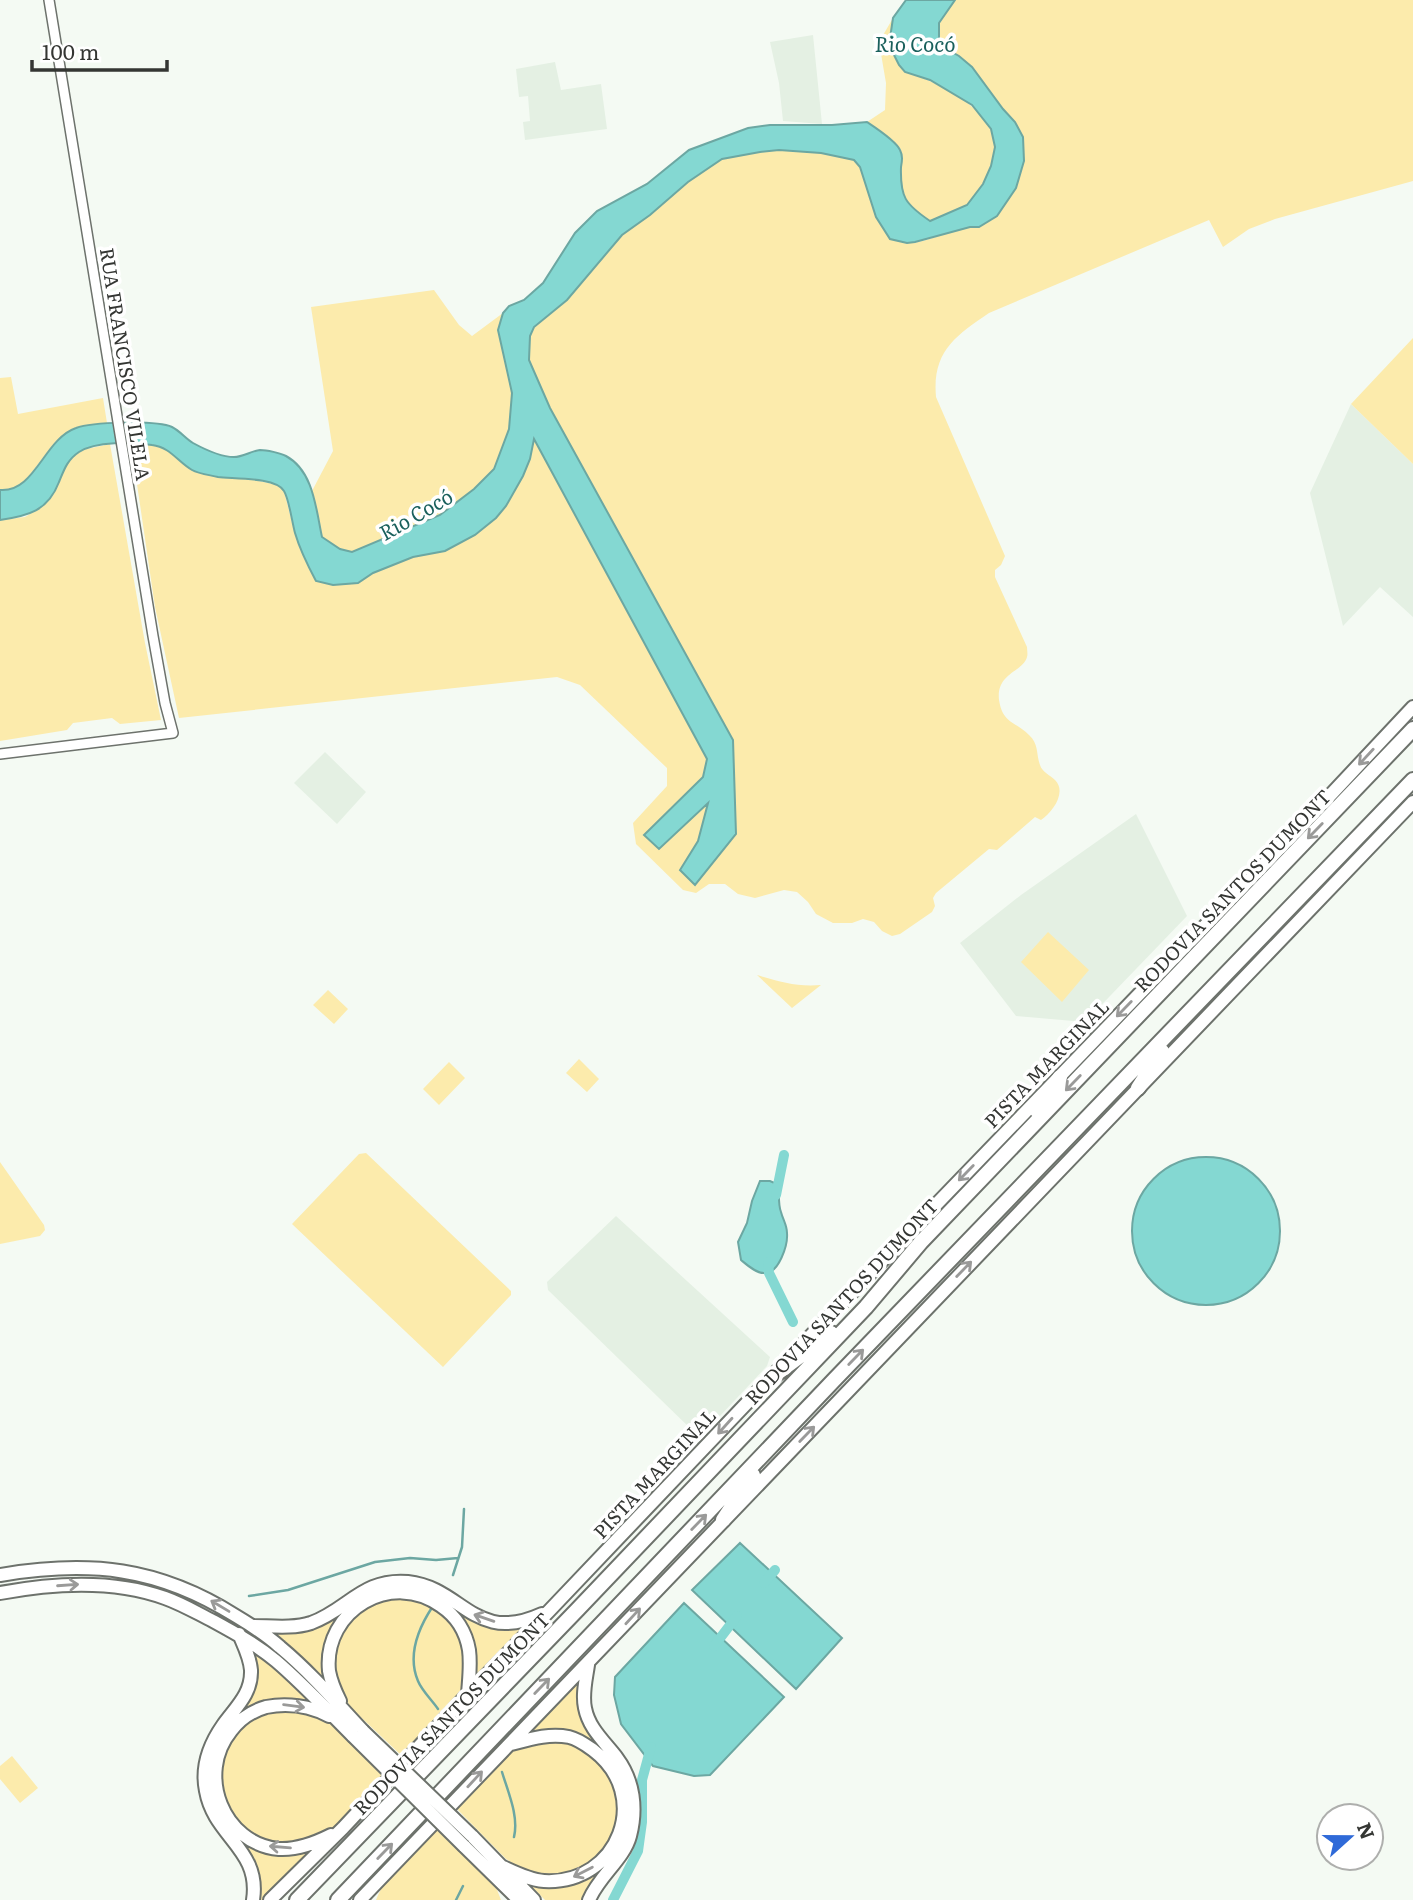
<svg xmlns="http://www.w3.org/2000/svg" width="1413" height="1900" viewBox="0 0 1413 1900" font-family="Literata,serif">
	<style>
		.built { fill: #e4f0e3 }
		.green { fill: #fcebac }
		.water { fill: #84d8d2; stroke: #6ca7a2; stroke-width: 2 }
		.lines { fill: none; stroke-linecap: round; stroke-linejoin: round }
		.stream { stroke: #6ca7a2; stroke-width: 2.5 }
		.canal { stroke: #84d8d2; stroke-width: 10 }
		.minor-casing { stroke: #6d726c; stroke-width: 12 }
		.major-casing { stroke: #6d726c; stroke-width: 16 }
		.highway-casing { stroke: #6d726c; stroke-width: 18 }
		.minor { stroke: #fff; stroke-width: 9 }
		.major { stroke: #fff; stroke-width: 12 }
		.highway { stroke: #fff; stroke-width: 14 }
		.major-bridge-casing { stroke: #6d726c; stroke-width: 16; stroke-linecap: butt }
		.major-bridge { stroke: #fff; stroke-width: 12 }
		.oneway { stroke: #9a9a99 }
		.labels { text-anchor: middle; dominant-baseline: central; stroke-width: 7; stroke-linejoin: round; paint-order: stroke }
		.street-label { font-size: 19px; fill: #343633; stroke: #fff }
		.water-label { font-size: 21px; font-style: italic; fill: #1a605c; stroke: #fff }
	</style>
	<rect width="100%" height="100%" fill="#f4faf3"/>
	<path class="built" d="M813 35 822 124 783 121 779 83 770 42Z
		M555 62 561 90 601 84 607 129 525 140 523 122 530 121 528 96 519 97 516 69Z
		M1351 404 1413 464V617L1380 587 1343 626 1310 493Z
		M325 752 366 792 337 824 294 783Z
		M1136 814 1187 916 1085 1022 1016 1016 960 943 1021 895Z
		M616 1216 770 1357 767 1366 704 1433H695L548 1290 547 1282Z"/>
	<path class="green" d="M955 0H1413V181L1275 219 1249 229 1223 247 1209 220 989 313C955 336 932 352 936 397L1005 556 1001 565 995 570V577L1027 647C1027 650 1028 654 1027 657 1023 672 996 673 999 700 1003 724 1015 721 1029 735 1039 744 1036 754 1040 765 1042 772 1050 775 1055 780 1067 792 1053 812 1041 820L1035 817 997 850 989 849 936 893 933 898 935 906 932 912 900 934 892 936 882 931 874 922 863 919 852 923H833L816 914 808 902 797 892 784 890 755 898 738 894 725 884H709L696 893 683 890 636 844 633 823 667 786V768L580 685 557 677 179 718 155 607 131 443 162 446 189 468 220 477 245 478 278 485 284 491 295 534 308 567 316 581 358 583 373 573 413 557 445 551 496 518 506 506 523 476 530 459 533 438 707 760 703 777 645 834 708 802 698 841 680 870 695 885 733 740 550 408 529 360 530 336 534 327 567 300 622 235 650 215 688 182 722 159 760 152 779 150 821 153 854 160 860 167 876 217 890 238C895 240 901 242 906 243 929 244 953 226 979 227L1019 129 1003 109 972 67 959 56 943 47 939 40V23Z
		M893 18 889 45 905 72C934 81 975 100 990 128 998 142 993 162 987 175 983 185 974 200 965 206 954 212 941 216 929 221L906 203 900 187 902 156 900 148 867 122 885 110 886 83 879 42Z
		M434 290 459 325 472 336 503 313 498 330 512 393 509 429 494 469 474 489 440 515 352 552 340 549 322 537 312 491 333 451 311 307Z
		M1413 338V464L1351 404Z
		M11 377 18 414 103 398 107 423 75 428 56 441 22 485 11 490H0V378Z
		M110 444 145 643 161 720 120 724 112 718 73 723 67 730 0 741V520L25 517 43 506 52 497 66 464 72 457 82 450Z
		M1048 932 1089 970 1062 1002 1021 962Z
		M757 975C779 982 797 987 821 985L792 1008Z
		M328 990 348 1009 334 1024 313 1005Z
		M579 1059 599 1079 587 1092 566 1073Z
		M449 1062 465 1078 439 1105 423 1089Z
		M366 1153 511 1291V1295L443 1367 292 1224 359 1154Z
		M0 1162 44 1225 45 1230 40 1236 0 1244Z
		M404 1584 430 1590 467 1616 480 1622 502 1627 530 1623 471 1684C477 1664 475 1645 466 1626 458 1610 443 1598 426 1592 364 1570 313 1624 329 1685L268 1630C289 1630 308 1630 327 1620 335 1615 341 1609 348 1603 366 1590 383 1585 404 1584Z
		M410 1596 448 1617 464 1645 465 1679 461 1689 450 1708 403 1757 351 1708 340 1690 336 1680 334 1657 343 1626 377 1600Z
		M251 1648 293 1684 311 1702C174 1676 183 1881 313 1848L263 1900H258C269 1848 204 1825 208 1774 209 1760 213 1746 220 1733 240 1703 269 1692 251 1648Z
		M584 1673C577 1696 581 1721 596 1740 602 1747 609 1752 615 1759 628 1776 633 1800 630 1821 626 1849 608 1860 593 1880 590 1886 587 1894 584 1900H545L526 1881C544 1884 561 1887 579 1880 640 1857 644 1776 590 1742 577 1733 560 1729 544 1731 537 1731 530 1734 523 1735Z
		M297 1709 328 1720 385 1775 332 1829 316 1838 282 1845 259 1839 240 1826 226 1807 219 1785 221 1761 230 1740 245 1723 266 1712Z
		M534 1741H568L599 1758 618 1791 619 1818 606 1850 579 1871 545 1876 523 1870 506 1859 456 1808 505 1755 523 1744Z
		M12 1756 38 1788 20 1803 0 1779V1766Z
		M436 1827 496 1887 501 1900H376C387 1871 415 1849 436 1827Z"/>
	<path class="water" d="M906 0H955L939 23V40L943 47 959 56 972 67 1003 109 1015 122 1023 137 1024 161 1016 188 997 216 979 227H970L915 242 907 243 890 239 876 217 860 167 854 160 821 153 779 150 760 152 722 159 688 182 650 215 622 235 567 300 534 327 530 336 529 360 550 408 733 740 736 834 695 885 680 870 698 841 708 803 659 849 644 835 703 777 707 759 534 439 530 459 523 476 506 506 496 518 475 535 445 551 413 557 373 573 358 583 333 585 316 581C308 566 300 550 295 533 292 522 289 499 284 491 276 477 232 479 218 477 210 475 199 474 192 470 178 462 170 447 152 445 132 442 96 441 79 452 67 460 64 470 59 482 48 511 28 516 0 520V490C35 493 44 439 76 428 91 422 157 420 172 427 180 431 186 439 193 443 204 449 221 457 234 457 243 457 251 451 260 450 267 450 280 453 286 456 314 471 316 510 322 537L340 549 352 552 440 515 474 489 494 469 509 429 512 393 498 330 503 313 509 306 524 300 543 283 575 233 597 211 647 184 689 150 748 128 770 125H832L867 122C876 128 896 141 900 150 903 156 902 161 901 167 900 197 905 204 930 221L967 205 983 184 991 166 995 147 991 129 972 105 930 80 905 72 899 65 889 45 893 18Z
		M1132 1231a74 74 0 1 1 148 0a74 74 0 1 1-148 0Z
		M760 1181H770L779 1185C779 1194 778 1204 781 1212 783 1220 787 1225 787 1233 788 1245 779 1273 765 1273 757 1274 747 1265 741 1260L738 1242 747 1223 752 1201Z
		M740 1543 842 1638 796 1689 692 1590Z
		M684 1603 784 1697 710 1775 694 1776 653 1766 621 1724 614 1695 615 1677Z"/>
	<g class="lines">
		<path class="stream" d="M453 1575 462 1547 464 1509
			M249 1596 288 1590 375 1562 410 1558 436 1560 458 1558
			M433 1606C419 1627 407 1655 418 1681 422 1691 432 1700 438 1709
			M502 1772C508 1792 519 1816 514 1837
			M456 1900 463 1886"/>
		<path class="canal" d="M776 1195 784 1155
			M768 1262 769 1273 793 1322
			M764 1583 775 1570
			M714 1646 737 1616
			M613 1900 638 1851 642 1822V1780L651 1747"/>
		<defs>
			<path id="minor" d="M0 754 173 733 165 703 153 636 49 0"/>
			<path id="major" d="M0 1575C90 1560 158 1567 236 1616 251 1625 267 1635 280 1647 310 1672 336 1702 363 1731
				M0 1593C53 1583 113 1579 165 1598 182 1604 197 1613 213 1621 235 1633 257 1645 276 1661 303 1684 328 1711 353 1736
				M252 1626C271 1626 292 1629 311 1623 348 1610 362 1578 408 1582 463 1588 474 1645 542 1614
				M239 1634C244 1646 250 1657 251 1670 252 1694 235 1708 223 1725 209 1745 201 1767 206 1791 214 1837 261 1849 253 1900
				M588 1665C586 1679 582 1694 585 1708 589 1729 605 1742 617 1758 634 1781 637 1809 630 1836 624 1859 599 1876 589 1900
				M340 1701C335 1691 331 1682 329 1671 323 1610 392 1570 441 1606 456 1616 466 1632 469 1650 471 1665 469 1679 468 1694
				M329 1716C310 1706 287 1703 266 1707 252 1711 240 1719 231 1731 196 1774 223 1844 279 1849 298 1850 315 1843 331 1835
				M472 1836 534 1900
				M464 1846 519 1900
				M503 1867C516 1873 530 1880 544 1881 619 1885 653 1795 593 1750 586 1745 578 1739 569 1737 549 1733 530 1739 511 1744
				M270 1900 343 1828 468 1694 549 1611 900 1242 1308 819 1413 707
				M360 1900 1413 802"/>
			<path id="highway" d="M1138 1088 1162 1051
				M1037 1111 1060 1077
				M775 1375 831 1333
				M723 1520 753 1475
				M297 1900 578 1609 866 1307 921 1242 1413 729
				M338 1900 835 1379 1413 780"/>
		</defs>
		<use href="#minor" class="minor-casing"/>
		<use href="#major" class="major-casing"/>
		<use href="#highway" class="highway-casing"/>
		<use href="#minor" class="minor"/>
		<use href="#major" class="major"/>
		<use href="#highway" class="highway"/>
		<defs>
			<path id="major-bridge" d="M363 1731 472 1836
				M353 1736 464 1846"/>
		</defs>
		<use href="#major-bridge" class="major-bridge-casing"/>
		<use href="#major-bridge" class="major-bridge"/>
	</g>
	<defs><path id="oneway-shaft" d="M-6 0H5M1.5-3L5.5 0L1.5 3" fill="none" stroke-width="1.6" stroke-linecap="round" stroke-linejoin="round" transform="scale(1.75)"/></defs>
	<g class="oneway">
		<use href="#oneway-shaft" transform="translate(1366 757) rotate(133)"/>
		<use href="#oneway-shaft" transform="translate(1315 831) rotate(134)"/>
		<use href="#oneway-shaft" transform="translate(1124 1009) rotate(134)"/>
		<use href="#oneway-shaft" transform="translate(1073 1083) rotate(134)"/>
		<use href="#oneway-shaft" transform="translate(966 1173) rotate(134)"/>
		<use href="#oneway-shaft" transform="translate(964 1269) rotate(-46)"/>
		<use href="#oneway-shaft" transform="translate(856 1357) rotate(-46)"/>
		<use href="#oneway-shaft" transform="translate(725 1426) rotate(132)"/>
		<use href="#oneway-shaft" transform="translate(807 1434) rotate(-46)"/>
		<use href="#oneway-shaft" transform="translate(699 1522) rotate(-46)"/>
		<use href="#oneway-shaft" transform="translate(68 1585) rotate(-4)"/>
		<use href="#oneway-shaft" transform="translate(220 1606) rotate(-149)"/>
		<use href="#oneway-shaft" transform="translate(633 1616) rotate(-47)"/>
		<use href="#oneway-shaft" transform="translate(484 1618) rotate(-161)"/>
		<use href="#oneway-shaft" transform="translate(542 1686) rotate(-46)"/>
		<use href="#oneway-shaft" transform="translate(294 1706) rotate(7)"/>
		<use href="#oneway-shaft" transform="translate(475 1779) rotate(-47)"/>
		<use href="#oneway-shaft" transform="translate(280 1847) rotate(-175)"/>
		<use href="#oneway-shaft" transform="translate(385 1851) rotate(-46)"/>
		<use href="#oneway-shaft" transform="translate(583 1872) rotate(153)"/>
	</g>
	<g class="labels">
		<g class="street-label">
			<text transform="translate(126 364) rotate(81)">RUA FRANCISCO VILELA</text>
			<text transform="translate(1232 890) rotate(-46)">RODOVIA SANTOS DUMONT</text>
			<text transform="translate(1046 1063) rotate(-46)">PISTA MARGINAL</text>
			<text transform="translate(841 1301) rotate(-47)">RODOVIA SANTOS DUMONT</text>
			<text transform="translate(654 1473) rotate(-47)">PISTA MARGINAL</text>
			<text transform="translate(451 1713) rotate(-46)">RODOVIA SANTOS DUMONT</text>
		</g>
		<g class="water-label">
			<text x="915" y="42">Rio Cocó</text>
			<text transform="translate(415 513) rotate(-30)">Rio Cocó</text>
		</g>
	</g>
	<g transform="translate(1350 1837) rotate(69)"><circle r="33" fill="#ffffff" stroke="#aeafad" stroke-width="2"/>
	<path d="M0-5L12 26L0 18L-12 26Z" fill="#2f6ad8"/>
	<text y="-10" font-size="19" font-weight="bold" text-anchor="middle" fill="#343633">N</text>
	</g>
	<path d="M32 60v10h135v-10" fill="none" stroke="#343633" stroke-width="3.5"/>
	<text x="42" y="60" font-size="21" fill="#343633" stroke="#ffffff" stroke-width="5" paint-order="stroke">100 m</text>
</svg>
